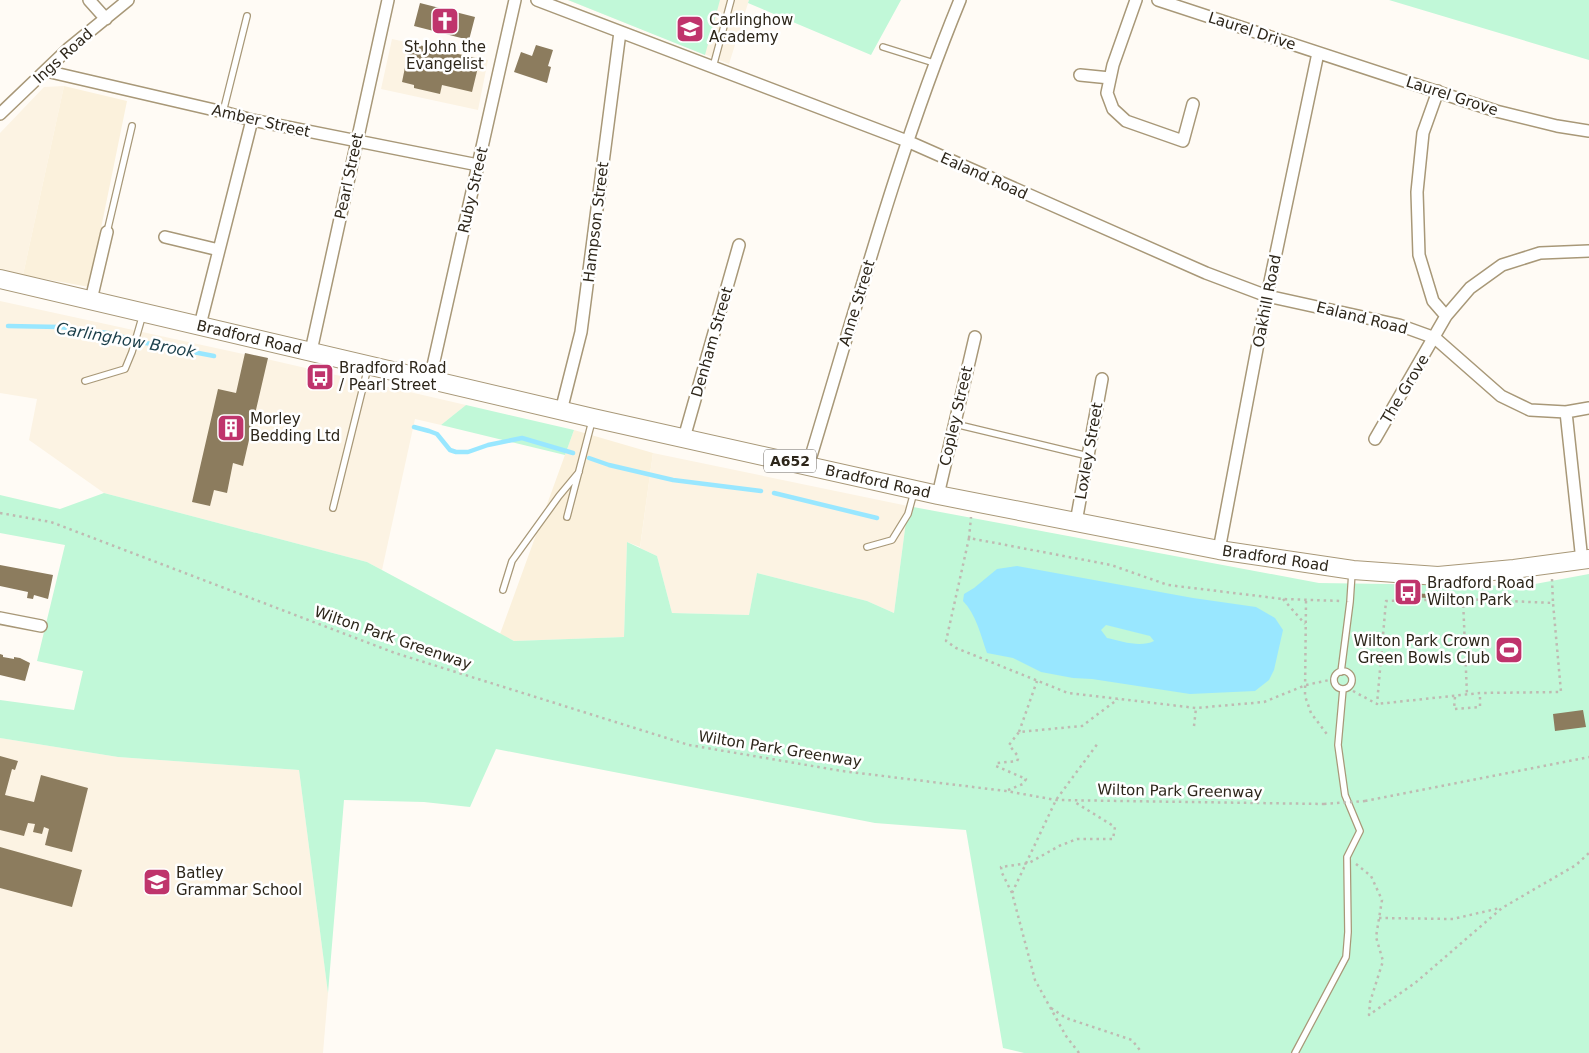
<svg xmlns="http://www.w3.org/2000/svg" width="1589" height="1053" viewBox="0 0 1589 1053" font-family="'DejaVu Sans',sans-serif">
	<style>
		.built { fill: #fcf3e3 }
		.industrial { fill: #fbf1dc }
		.green { fill: #c1f8d8 }
		.water { fill: #99e7ff; fill-rule: evenodd }
		.lines { fill: none; stroke-linecap: round; stroke-linejoin: round }
		.stream { stroke: #99e7ff; stroke-width: 4.5 }
		.building { fill: #8c7c5e }
		.lane-casing { stroke: #a89878; stroke-width: 8 }
		.street-casing { stroke: #a89878; stroke-width: 14 }
		.primary-casing { stroke: #a89878; stroke-width: 20 }
		.path { stroke: #bfbab2; stroke-width: 2.5; stroke-dasharray: 2.5 4; stroke-linecap: butt }
		.lane { stroke: #fff; stroke-width: 5.5 }
		.street { stroke: #fff; stroke-width: 11 }
		.primary { stroke: #fff; stroke-width: 18 }
		.path-bridge { stroke: #bfbab2; stroke-width: 2.5; stroke-dasharray: 2.5 4; stroke-linecap: butt }
		.labels { text-anchor: middle; dominant-baseline: central; stroke-width: 5; stroke-linejoin: round; paint-order: stroke }
		.shield { fill: #fff; stroke: #6c675f; stroke-width: 1 }
		.shield-label { font-size: 14px; font-weight: bold; fill: #2d261a }
		.poi-label { font-size: 15px; fill: #2d261a; stroke: #fff; text-anchor: start }
		.street-label { font-size: 15px; fill: #2d261a; stroke: #fff }
		.water-label { font-size: 16px; font-style: italic; fill: #1b3f4a; stroke: #fff }
	</style>
	<rect width="100%" height="100%" fill="#fffbf5"/>
	<path class="built" d="M568 0H749L729 64Z
		M392 39 488 60 478 110 381 89Z
		M64 86 23 275 0 269V133L44 87Z
		M0 301 271 360 466 405 441 425 415 419 382 570 367 562 104 493 29 440 37 399 0 393Z
		M653 453 908 506 894 613 867 601 757 573 749 615 672 613 657 556 640 548Z
		M0 738 118 757 299 770 328 993 323 1053H0Z"/>
	<path class="industrial" d="M64 86 127 101 89 287 23 275Z
		M574 430 653 453 640 547 627 542 624 637 514 641 500 634Z"/>
	<path class="green" d="M568 0H720L705 55Z
		M749 0H901L871 55 748 3Z
		M1389 0H1589V60Z
		M466 405 574 430 565 455 441 425Z
		M104 493 367 562 514 641 624 637 627 542 657 556 672 613 749 615 757 573 867 601 894 613 908 506 1319 583 1524 586 1589 574V1053H1024L1003 1048 966 830 875 823 496 749 470 807 424 802 344 800 328 993 299 770 118 757 0 738V700L74 710 83 671 37 661 65 545 0 533V495L60 509Z"/>
	<path class="water" d="M1017 566 1193 598 1256 607 1275 618 1283 630 1274 670 1269 680 1255 691 1190 694 1092 679 1073 678 1041 672 1013 658 987 653C981 636 976 614 963 601L964 594 974 588 997 569ZM1106 625 1150 636 1154 641C1140 648 1121 641 1107 638L1101 630Z"/>
	<g class="lines">
		<path class="stream" d="M8 326 60 327 107 333 146 343 214 356
			M414 427 429 431 437 434 450 450 456 452H468L488 445 522 438 573 453
			M589 458 609 465 673 480 761 491
			M774 493 877 518"/>
	</g>
	<path class="building" d="M420 3 475 17 469 40 414 26Z
		M410 43 480 59 472 92 442 85 440 94 414 88V85L402 82Z
		M536 45 553 50 548 66 551 67 547 83 514 72 521 52 532 56Z
		M245 353 268 358 243 466 233 463 227 493 214 490 210 506 192 502 218 389 236 393Z
		M0 565 53 575 48 599 34 595 33 599 27 598 28 592 0 586Z
		M1402 593 1431 594V598L1402 597Z
		M0 654 3 655V657L14 659V657L20 658 30 663 25 681 0 675Z
		M1583 710 1586 727 1555 731 1553 714Z
		M0 756 18 761 15 770 12 769 5 795 34 802 41 775 88 788 72 852 45 845 49 829 44 827 42 834 33 832 35 824 28 823 24 836 0 830Z
		M0 847 82 870 72 907 0 888Z"/>
	<g class="lines">
		<defs>
			<path id="lane" d="M883 47 934 63
				M713 67 731 0
				M223 112 247 16
				M107 232 132 126
				M85 381 125 369 132 352 143 314
				M955 424 1088 456
				M333 508 368 367
				M567 517 592 421
				M867 547 892 540 908 514 914 492
				M503 590 512 561 559 496 579 472
				M1334 680a9 9 0 1 1 18 0a9 9 0 1 1-18 0Z
				M1341 672 1350 602 1352 572
				M1295 1053 1346 957 1348 932 1347 857 1360 831 1345 795 1338 745 1343 689"/>
			<path id="street" d="M89 0 106 19
				M537 0 907 141 1206 273 1267 296 1399 325 1435 338 1501 396 1530 410 1566 412 1589 408
				M1136 0 1113 65 1107 93 1113 109 1126 121 1183 141 1193 104
				M1158 0 1496 111 1557 126 1589 131
				M46 71 223 112 252 120 478 165
				M1080 75 1110 78
				M1438 91 1423 133 1417 192 1419 255 1433 301 1446 316
				M0 114 68 49 128 0
				M165 237 219 250
				M91 300 107 232
				M200 325 252 120
				M311 351 388 0
				M430 379 515 0
				M561 411 581 332 620 32
				M1566 412 1582 561
				M684 438 739 245
				M1375 439 1446 316 1470 288 1502 265 1540 253 1589 251
				M808 466C856 309 898 151 960 0
				M938 495 975 337
				M1076 522 1102 379
				M1219 550 1267 296 1318 53
				M0 618 41 626"/>
			<g id="primary">
				<path id="s1" d="M0 279 593 418 938 495 1219 550 1353 570 1438 576 1514 569 1589 559"/>
			</g>
		</defs>
		<use href="#lane" class="lane-casing"/>
		<use href="#street" class="street-casing"/>
		<use href="#primary" class="primary-casing"/>
		<path class="path" d="M0 513 51 522 395 653 689 745 842 771 1006 791 1056 800 1324 804
			M969 538 971 517
			M1552 579 1553 603
			M1283 599 1305 624
			M1463 599 1467 695
			M1306 601 1305 696 1311 713 1329 737
			M1334 679 1306 685 1264 702 1196 708 1068 693 956 648 946 641 969 538 1111 565 1168 585 1283 599 1342 601
			M1353 691 1377 704 1386 601 1463 599 1553 603 1561 692 1480 693 1377 704
			M1455 697 1454 709 1480 707V693
			M1194 726 1196 708
			M1019 732 1037 681
			M1008 790 1023 784 1026 779 996 766 997 763 1017 761 1018 759 1017 755 1009 745 1019 732 1082 726 1118 699
			M1365 801 1589 757
			M1356 864 1371 876 1382 900 1376 937 1383 961 1370 1002 1369 1015 1415 983 1502 908 1576 865 1589 853
			M1012 893 1002 873 1001 867 1029 863 1059 846 1077 839H1113L1115 827 1073 801
			M1379 918 1453 919 1500 908
			M1051 1008 1066 1018 1132 1040 1142 1053
			M1079 1053 1066 1036 1035 980 1012 893 1056 800 1098 743"/>
		<use href="#lane" class="lane"/>
		<use href="#street" class="street"/>
		<use href="#primary" class="primary"/>
		<path class="path-bridge" d="M1324 804 1365 801"/>
	</g>
	<defs>
		<symbol id="church-square" viewBox="-11 -11 22 22"><rect x="-9" y="-9" width="18" height="18" rx="4" fill="#bf346c" stroke="#fff"/><path d="M-1.2-6h2.4v3.5h3.3v2.4h-3.3V6h-2.4V-.1h-3.3v-2.4h3.3Z" fill="#fff"/></symbol>
		<symbol id="school-square" viewBox="-11 -11 22 22"><rect x="-9" y="-9" width="18" height="18" rx="4" fill="#bf346c" stroke="#fff"/><path d="M0-5L7-2L0 1L-7-2ZM-4 1L0 2.5L4 1V4Q0 6-4 4Z" fill="#fff"/></symbol>
		<symbol id="bus-square" viewBox="-11 -11 22 22"><rect x="-9" y="-9" width="18" height="18" rx="4" fill="#bf346c" stroke="#fff"/><path d="M-5-6H5V4H4V6H2V4H-2V6H-4V4H-5ZM-3.5-4V0h7V-4ZM-3.5 1.2v1.5H-2V1.2ZM2 1.2v1.5H3.5V1.2Z" fill="#fff"/></symbol>
		<symbol id="building-square" viewBox="-11 -11 22 22"><rect x="-9" y="-9" width="18" height="18" rx="4" fill="#bf346c" stroke="#fff"/><path d="M-4-6H4V6H1V3H-1V6H-4ZM-2.5-4.3h1.7v1.8h-1.7ZM.8-4.3h1.7v1.8H.8ZM-2.5-1h1.7V.8h-1.7ZM.8-1h1.7V.8H.8Z" fill="#fff"/></symbol>
		<symbol id="stadium-square" viewBox="-11 -11 22 22"><rect x="-9" y="-9" width="18" height="18" rx="4" fill="#bf346c" stroke="#fff"/><path d="M0-5a6.5 5 0 1 0 0 10a6.5 5 0 1 0 0-10ZM-3.5-1.8h7v3.6h-7Z" fill="#fff"/></symbol>
	</defs>
	<g fill-rule="evenodd">
		<use href="#church-square" x="429" y="5" width="32" height="32"/>
		<use href="#school-square" x="674" y="13" width="32" height="32"/>
		<use href="#bus-square" x="304" y="361" width="32" height="32"/>
		<use href="#building-square" x="215" y="412" width="32" height="32"/>
		<use href="#bus-square" x="1392" y="576" width="32" height="32"/>
		<use href="#stadium-square" x="1493" y="634" width="32" height="32"/>
		<use href="#school-square" x="141" y="866" width="32" height="32"/>
	</g>
	<g class="labels">
		<rect class="shield" x="764" y="449.5" width="52" height="23" rx="4"/>
		<g class="shield-label">
			<text x="790" y="461">A652</text>
		</g>
		<g class="poi-label">
			<text x="709" y="20">Carlinghow<tspan x="709" dy="17">Academy</tspan></text>
			<text x="445" y="47" text-anchor="middle">St John the<tspan x="445" dy="17">Evangelist</tspan></text>
			<text x="339" y="368">Bradford Road<tspan x="339" dy="17">/ Pearl Street</tspan></text>
			<text x="250" y="419">Morley<tspan x="250" dy="17">Bedding Ltd</tspan></text>
			<text x="1427" y="583">Bradford Road<tspan x="1427" dy="17">Wilton Park</tspan></text>
			<text x="1490" y="641" text-anchor="end">Wilton Park Crown<tspan x="1490" dy="17">Green Bowls Club</tspan></text>
			<text x="176" y="873">Batley<tspan x="176" dy="17">Grammar School</tspan></text>
		</g>
		<g class="street-label">
			<text transform="translate(1252 31) rotate(18)">Laurel Drive</text>
			<text transform="translate(63 56) rotate(-42)">Ings Road</text>
			<text transform="translate(1452 96) rotate(18)">Laurel Grove</text>
			<text transform="translate(261 121) rotate(13)">Amber Street</text>
			<text transform="translate(349 176) rotate(-78)">Pearl Street</text>
			<text transform="translate(984 176) rotate(24)">Ealand Road</text>
			<text transform="translate(473 190) rotate(-77)">Ruby Street</text>
			<text transform="translate(596 222) rotate(-83)">Hampson Street</text>
			<text transform="translate(1267 301) rotate(-79)">Oakhill Road</text>
			<text transform="translate(857 303) rotate(-73)">Anne Street</text>
			<text transform="translate(1362 318) rotate(14)">Ealand Road</text>
			<text stroke="none"><textPath href="#s1" startOffset="256">Bradford Road</textPath></text>
			<text transform="translate(712 342) rotate(-74)">Denham Street</text>
			<text transform="translate(1405 389) rotate(-59)">The Grove</text>
			<text transform="translate(956 416) rotate(-77)">Copley Street</text>
			<text transform="translate(1089 451) rotate(-80)">Loxley Street</text>
			<text stroke="none"><textPath href="#s1" startOffset="901">Bradford Road</textPath></text>
			<text stroke="none"><textPath href="#s1" startOffset="1306">Bradford Road</textPath></text>
			<text transform="translate(393 638) rotate(19)">Wilton Park Greenway</text>
			<text transform="translate(780 749) rotate(9)">Wilton Park Greenway</text>
			<text transform="translate(1180 791) rotate(1)">Wilton Park Greenway</text>
		</g>
		<g class="water-label">
			<text transform="translate(126 340) rotate(10)">Carlinghow Brook</text>
		</g>
	</g>
</svg>
